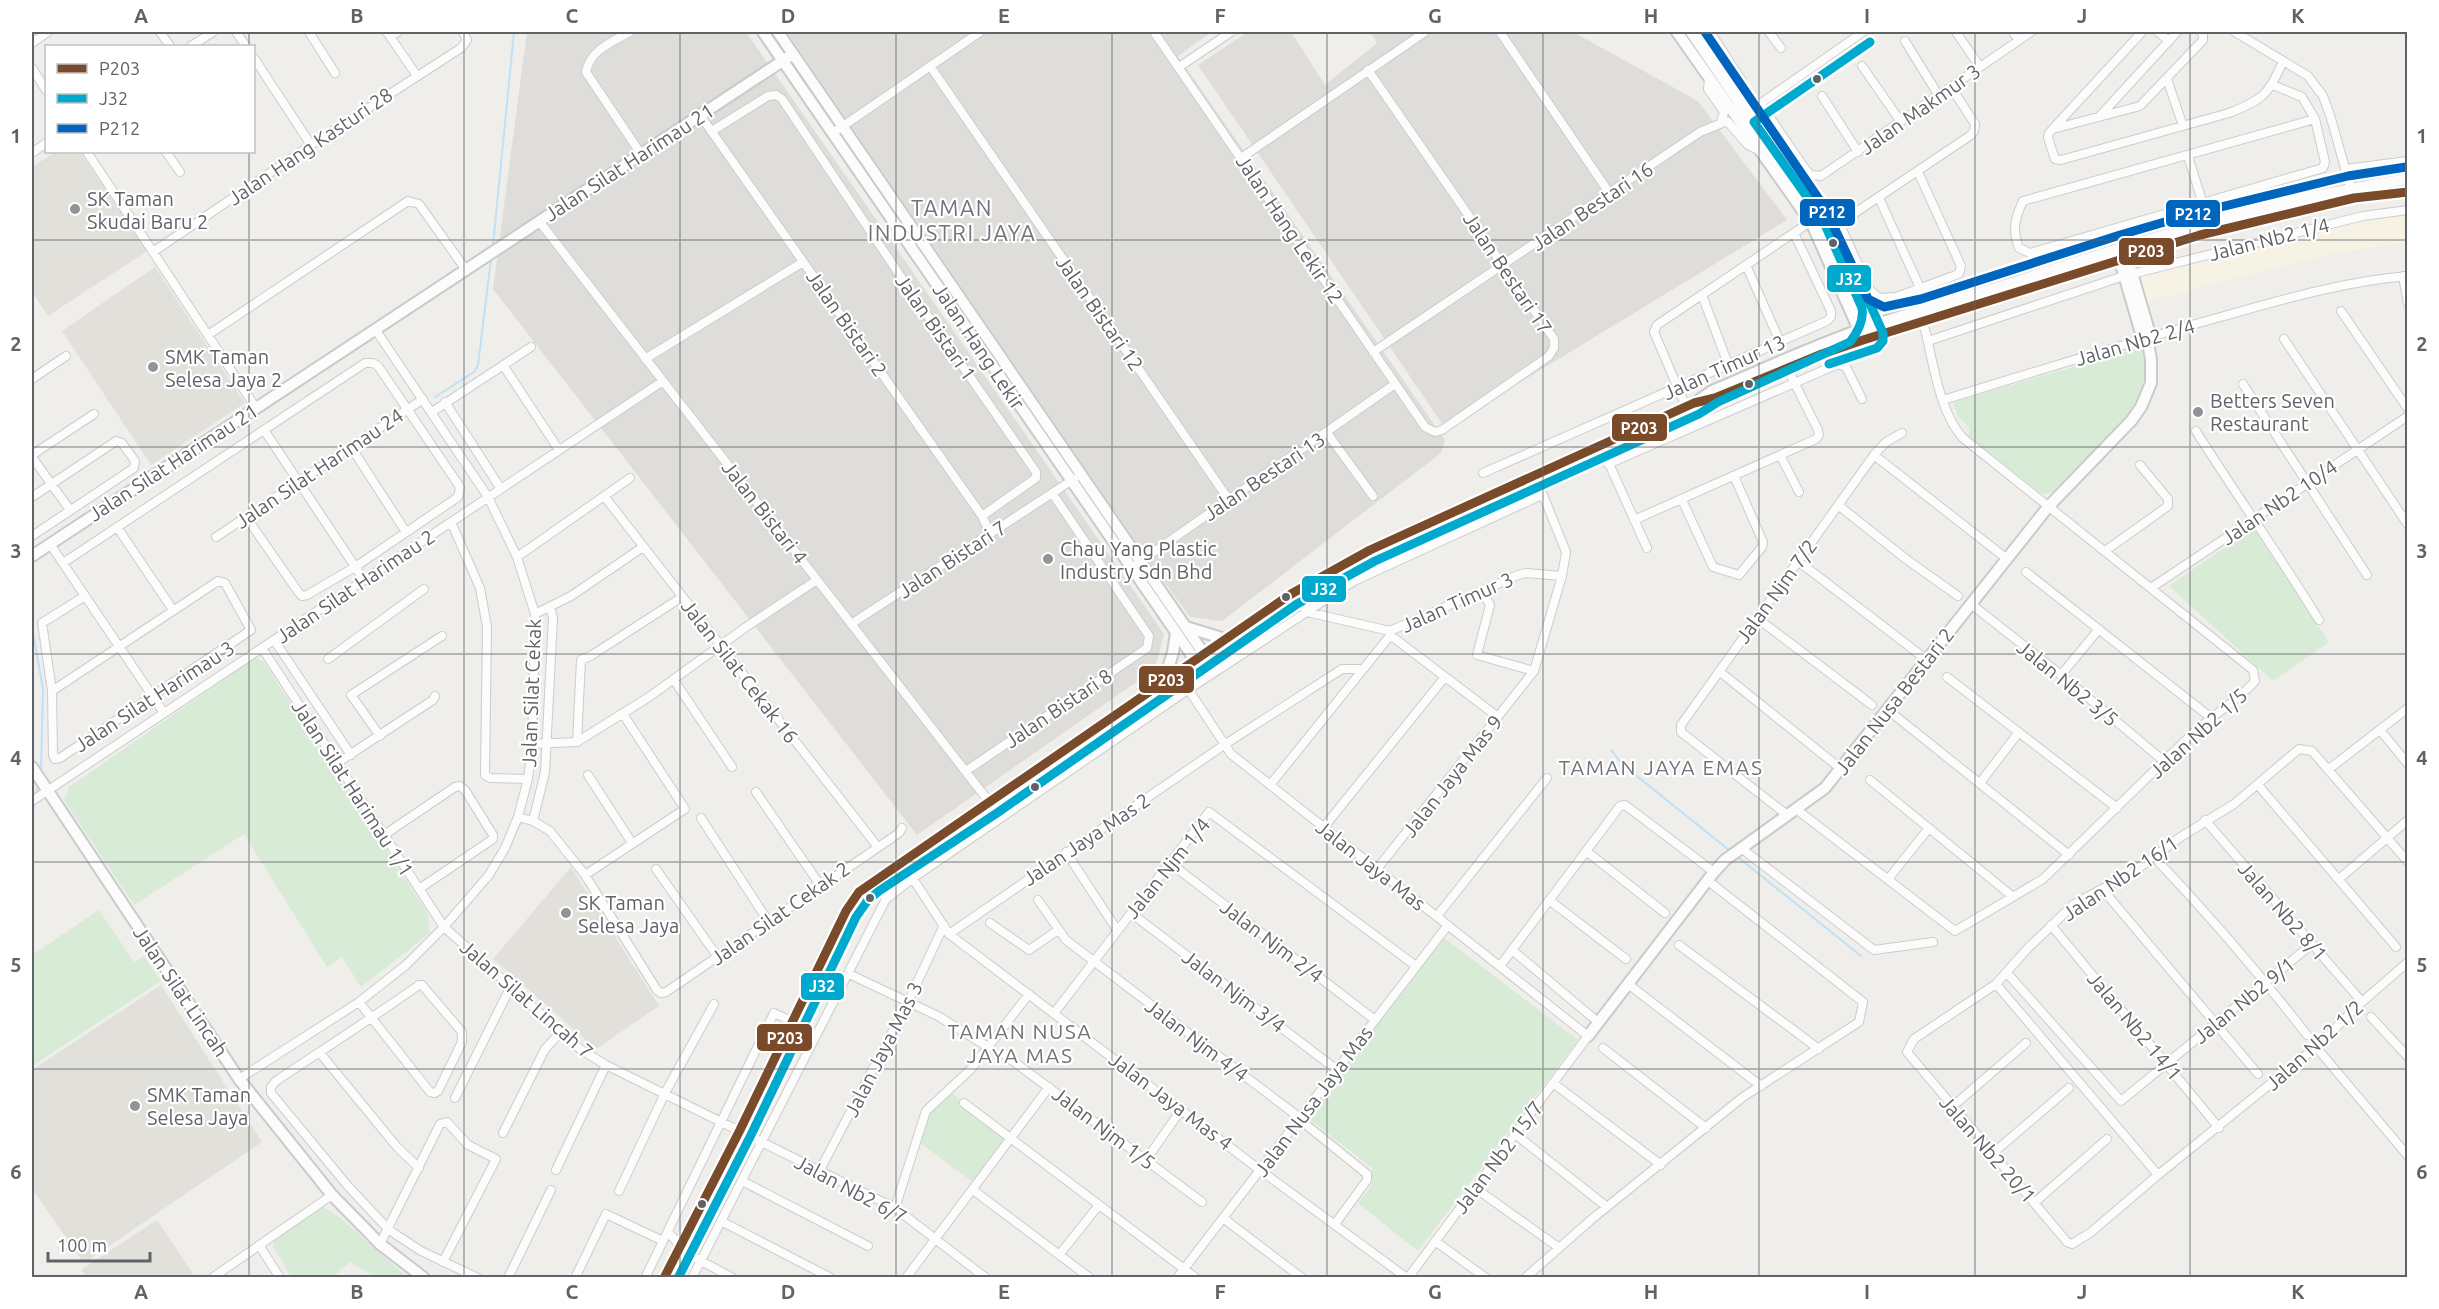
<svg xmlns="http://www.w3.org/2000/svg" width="2439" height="1309" viewBox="0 0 2439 1309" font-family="Ubuntu,sans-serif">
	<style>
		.commercial { fill: #f7f3e4 }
		.industrial { fill: #dfddda }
		.education { fill: #e2e0da }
		.green { fill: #d8ebd6 }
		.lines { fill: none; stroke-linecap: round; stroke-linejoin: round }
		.stream { stroke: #bfe0f9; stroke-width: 2 }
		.street-casing { stroke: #cbcccc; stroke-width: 10 }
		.secondary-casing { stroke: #cacacb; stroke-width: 14 }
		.street { stroke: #fdfcfc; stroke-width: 8 }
		.secondary { stroke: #fdfcfc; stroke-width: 10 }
		.bus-1-casing { stroke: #fff; stroke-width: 14 }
		.bus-2-casing { stroke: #fff; stroke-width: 14 }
		.bus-3-casing { stroke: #fff; stroke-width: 14 }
		.bus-1 { stroke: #7a4b2a; stroke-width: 9 }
		.bus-2 { stroke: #00a9ce; stroke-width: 9 }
		.bus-3 { stroke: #0065bd; stroke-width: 9 }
		.grid { fill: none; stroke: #5f6368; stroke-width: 1.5; stroke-opacity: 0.55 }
		.bus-dot { fill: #5f6368; stroke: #fff; stroke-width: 2 }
		.poi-dot { fill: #919496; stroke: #fff; stroke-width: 2 }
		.labels { text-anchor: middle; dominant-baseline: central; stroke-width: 4.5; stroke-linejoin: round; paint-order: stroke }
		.street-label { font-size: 20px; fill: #5f6368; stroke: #fff }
		.poi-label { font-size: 20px; fill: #5f6368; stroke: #fff; text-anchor: start }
		.neighbourhood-label { font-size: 21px; letter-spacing: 1.5px; fill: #70757a; stroke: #fff }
		.quarter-label { font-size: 22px; letter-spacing: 1.5px; fill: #70757a; stroke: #fff }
		.line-badge { stroke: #fff; stroke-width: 2 }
		.badge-label { font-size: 16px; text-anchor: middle; font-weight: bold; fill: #fff }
		.neatline { fill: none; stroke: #5f6368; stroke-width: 2 }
		.grid-label { font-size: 20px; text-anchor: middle; font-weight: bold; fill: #5f6368 }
	</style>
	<rect width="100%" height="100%" fill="#efeeea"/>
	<path class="commercial" d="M2407 213V242L2339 253 2144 302 2136 275 2365 218Z"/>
	<path class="industrial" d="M527 32H746L1164 634 1155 669 917 835 493 289Z
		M787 32H1212L1178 56 1445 440 1441 453 1222 621 1190 617 1142 551Z
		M1248 32H1291L1325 85 1377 43 1370 32H1573L1698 101 1787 220 1445 428 1198 65Z"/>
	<path class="education" d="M55 152H80L147 251 48 316 32 292V167Z
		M155 267 245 403 151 465 62 331Z
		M571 867 659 1006 596 1049 493 959Z
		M161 985 262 1142 84 1263 32 1189V1070Z
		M157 1220 195 1277H86L81 1270Z"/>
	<path class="green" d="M2142 347C2143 357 2146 370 2144 380 2137 418 2080 464 2053 492L2042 494 1968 436 1970 428 1958 417 1953 402Z
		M2254 527 2329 642 2273 681 2169 586Z
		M255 658 263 661 428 914 430 933 361 987 342 957 327 967 244 834 134 905 64 800 69 787Z
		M99 910 134 962 144 956 161 981 32 1066V955Z
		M1443 937 1578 1040 1418 1251 1358 1203 1372 1185V1168L1308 1118Z
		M949 1091 1012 1140 977 1185 919 1142 927 1110Z
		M323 1207 337 1215 407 1277H375L350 1262 333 1277H291L273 1246 275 1239Z"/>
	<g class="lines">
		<path class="stream" d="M493 245 514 32
			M435 397 474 372 478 365 491 259
			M32 627 43 689 41 771
			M1611 750 1623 765 1729 850
			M36 795 38 786
			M32 814 35 801
			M1739 858 1861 956"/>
		<defs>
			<path id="street" d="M160 32 170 46
				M236 32 246 46
				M309 32 335 73
				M387 32 417 76
				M630 32C612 42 590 50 586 72L641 154
				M1154 32 1425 427 1435 432 1442 430 1549 356 1554 348V339L1368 70
				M1500 32 1610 194
				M1710 32 1742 81
				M1769 32 1781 48
				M1956 32 1980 67
				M2013 32 2019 40
				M2142 32 2049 133 2048 138 2055 159 2061 160 2229 113C2263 100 2269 94 2283 61
				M2158 32 2169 41
				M2235 32 2308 76 2323 96 2330 115 2352 193
				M390 36 398 32
				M1905 41 1939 96
				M32 43 48 32
				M191 46 213 32
				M254 58 311 145
				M930 66 1229 500
				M1862 66 1901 122
				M1179 67 1231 32
				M32 68 46 90
				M1709 79 1708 89 1724 112 1721 122
				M2167 79 2183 126
				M2273 85 2302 97 2315 119 2325 162 2323 168 2030 253 2019 248C2012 230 2015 218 2023 201L2315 119
				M1822 96 1858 152
				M1760 103 1806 170 1811 175 1821 176 2031 32
				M700 115 982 516 990 533
				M1744 115 1863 32
				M2099 117 2177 32
				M2053 129 2140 106 2203 40V34L2201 32
				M712 131 768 96 776 95 782 99 907 286 1036 472V478L982 516
				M833 133 980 32
				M87 152 256 408
				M166 152 180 172
				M32 153 46 143
				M2188 156 2202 201
				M1241 158 1425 32
				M2345 169 2408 161
				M1879 198 1920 288
				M539 221 990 803
				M1840 225 1870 290 1879 298 1896 297 1959 274 1961 266 1918 172
				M1825 233 1971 135 1974 131 1975 124 1951 87
				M153 252 311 145 461 48 467 40 463 32
				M1746 265 1780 342
				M2132 274 2363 216 2408 210
				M2403 276 2408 304
				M1702 295 1728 364
				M2341 311 2408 409
				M208 335 408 201 419 204 466 270
				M2284 339 2408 525
				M1928 341 2124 276
				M1373 352 1700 132 1727 121 1748 145 1760 151
				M645 359 803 262
				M503 365 559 450
				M32 379 66 356
				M2243 384 2367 575
				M1943 400C2037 371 2130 342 2224 316 2284 299 2346 281 2408 276
				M445 402 501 489
				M1686 407 1654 332 1657 325 1810 222
				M432 412 531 347
				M264 430 364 580
				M2196 431C2236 495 2280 556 2319 620
				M1327 433 1373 496
				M1601 446 1647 548
				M351 447 406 532
				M32 455 94 414
				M1780 455 1799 492
				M1874 455 2007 559
				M32 457 70 510
				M1608 464 1838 364 1846 367 1862 399
				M1483 473 1827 321 1831 317V311L1794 233
				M604 496 877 846
				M32 497 116 441 122 443 135 461 134 468 32 536
				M1682 500 1713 567 1739 575 1762 547 1763 542 1734 476
				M1838 505 1906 559 1958 596
				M1634 520 1816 439 1819 435 1818 430 1787 368
				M451 522 480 588 487 627 485 775 490 778 528 779
				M117 527 173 610
				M216 537 423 399
				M50 544 164 713
				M2105 551 2168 506V499L2140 465
				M517 557 630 478
				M1798 561 1927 660
				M63 563 365 363H373L378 366 460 487 458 497 355 567 307 595 302 596 299 593 246 517
				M1138 563 1395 384
				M2026 572 2210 717
				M2151 588 2408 416
				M1483 592 1490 605 1477 655 1534 671
				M1291 594 1307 612 1390 631 1518 575 1526 573 1562 576
				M1971 604 2061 675 2165 762
				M535 614 571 596 643 547
				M1757 618 1872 705
				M851 624 1074 479
				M274 640 351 755
				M262 648 444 927 580 1049 606 1065 895 1208 986 1278
				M328 659 424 589
				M1719 671 1841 769
				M1177 672 1231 754 1588 1036 1408 1278
				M2061 675 2099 629
				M1947 677 2117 808
				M674 680 732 767
				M52 691 218 581 225 583 251 630 60 758 55 759 53 755 52 691 42 623 85 596
				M1888 710 2069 855
				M2380 730 2408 764
				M380 736 351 695 442 636
				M577 742 581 660 592 655 682 597
				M532 744 577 742 649 697 746 627 817 580
				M337 763 433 700 435 696
				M2329 769 2408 708
				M966 771 1147 648 1149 636 1052 493
				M588 775 632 843
				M1870 780 2012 896
				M1980 783 2019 732
				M1270 785 1389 637 1394 638 1498 717
				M2258 785 2396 947
				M756 792 820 885
				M32 801 663 381
				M1796 809 1955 931 2043 879 2191 735C2212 715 2237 702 2255 681L2253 670 1963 438C1938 411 1933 358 1923 322
				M1787 815 1681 732V725L1874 455 1886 442 1902 433
				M518 817 533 821 550 831 585 875 657 990 661 993 666 992 899 833 902 828
				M701 818 768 921
				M2205 820 2362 1002
				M533 821 545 772 553 618 550 607
				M1324 827 1445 677
				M384 835 455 787 460 786 465 790 493 835V839L419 889
				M1741 848 1874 950 1933 942
				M1586 851 1665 913
				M1066 852 1117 930
				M2154 857C2208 914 2259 973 2307 1035
				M902 862 949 934 1260 1170 1407 1278
				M2408 862 2312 751 2299 749 2234 804 2179 838 2132 873 2074 904 2027 949 1996 984 1914 1039 1907 1052 2067 1242 2072 1244 2090 1233 2158 1175 2316 1047 2362 1002 2408 962
				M1170 863 1375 1020
				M656 869 717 956
				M1377 869 1534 671 1562 576 1566 552 1535 475
				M585 875 685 809 623 714
				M1889 878 1929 828
				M2339 879 2408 820
				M2103 890 2258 1074
				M1038 900 1066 940 1300 1118
				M1549 900 1626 959
				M1131 913 1337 1070
				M1437 916 1547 778
				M990 923 1029 950 1058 930
				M2051 925 2219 1128
				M949 934 1224 745 1342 669H1362
				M1679 945 1819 1049
				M1512 950 1598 1022
				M1500 966 1620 806 1625 805 1714 872
				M2007 973 2121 1101 2312 944
				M849 974 938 1016 988 1047
				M1628 984 1761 1086
				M1996 984 2158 1175
				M359 1002 430 1092 435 1093 438 1091 462 1042V1032L422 985H419C372 1018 324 1049 276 1081L271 1087V1093L347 1185 389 1230 421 1251 478 1278
				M1055 1012 1209 812 1416 966
				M2371 1017 2408 1057
				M2316 1047 2408 1156
				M1603 1048 1706 1128
				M320 1053 397 1147 419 1168
				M1005 1055 1202 1202
				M239 1079 359 1002 406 965 444 927 489 875 505 848 518 817 528 779 532 744 535 614 517 557 488 497 375 329
				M1553 1083 1661 1165
				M455 1098 510 988
				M964 1103 1196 1278
				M1952 1107 2026 1043
				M1299 1119 1367 1174V1180L1335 1224
				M503 1133 545 1049 561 1032
				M1515 1134 1607 1207
				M1992 1154 2069 1088
				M1146 1160 1181 1110
				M556 1170 606 1065
				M820 1170 908 1002 944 925
				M742 1181 868 1246
				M1475 1188 1558 1247
				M973 1190 1090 1278
				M619 1191 665 1093 714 1004
				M2034 1203 2107 1139
				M895 1208 926 1111 971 1069 1029 994
				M1223 1218 1302 1278
				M721 1221 831 1278
				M668 1232 688 1254 733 1278
				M1435 1241 1486 1278
				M380 1244 440 1124 447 1122 468 1145 496 1159 443 1262
				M259 1245 280 1278
				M1059 1255 1099 1205
				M212 1278 332 1195
				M508 1278 551 1190
				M575 1278 606 1214 663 1241
				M645 1278 774 1013 793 1022
				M692 1278 886 899 913 878 1189 689 1354 581 1542 495
				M906 1278 1049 1087
				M1177 1278 1448 925
				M1525 1278 1592 1219 1743 1097 1859 1022 1863 1002 1707 880"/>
			<path id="secondary" d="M763 32 1195 660
				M778 32 1204 654
				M1677 32 1812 224 1862 337
				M1691 32 1815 214 1871 334
				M2118 254 2141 333 2147 337
				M1699 400 1712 391C1764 369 1815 345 1868 327 1916 311 1964 298 2012 283 2141 240 2272 200 2408 179
				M32 556 793 54
				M1186 627 1225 639
				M1164 682 1173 652 1176 633
				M32 767 239 1079 332 1195 380 1244 424 1278
				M1588 1036 1714 872 1725 860 1825 788 2048 507 2131 421 2141 407 2151 383V360L2147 337 2149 331 2124 246
				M664 1278 740 1130 846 911 859 892 1291 594 1370 550 1694 403 1715 398 1822 354 1863 340 2200 235 2354 198 2408 192"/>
		</defs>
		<use href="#street" class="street-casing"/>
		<use href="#secondary" class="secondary-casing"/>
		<use href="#street" class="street"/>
		<use href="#secondary" class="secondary"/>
		<defs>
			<path id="bus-1" d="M664 1278 740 1130 846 911 859 892 1291 594 1370 550 1694 403 1715 398 1822 354 1863 340 2200 235 2354 198 2408 192"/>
			<path id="bus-2" d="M1829 364 1877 348 1883 341V333L1862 286
				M678 1278 751 1135 856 917 868 900 879 891 997 813 1297 604 1375 561 1699 414 1718 402 1850 342C1857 333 1864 320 1862 308L1822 218 1754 122 1870 42"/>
			<path id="bus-3" d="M1705 32 1825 208 1868 299 1884 307 1921 299 2120 235 2192 214 2348 176 2406 167"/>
		</defs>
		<use href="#bus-1" class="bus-1-casing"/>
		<use href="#bus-2" class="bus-2-casing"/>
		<use href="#bus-3" class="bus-3-casing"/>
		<use href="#bus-1" class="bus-1"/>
		<use href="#bus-2" class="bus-2"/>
		<use href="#bus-3" class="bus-3"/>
	</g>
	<path class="grid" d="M249 32V46M464 32V1278M680 32V1278M896 32V1278M1112 32V1278M1327 32V1278M1543 32V1278M1759 32V1278M1975 32V1278M2190 32V1278M249 152V1278M32 240H2408M32 447H2408M32 654H2408M32 862H2408M32 1069H2408"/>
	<g class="bus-dot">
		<circle cx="1817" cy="79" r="5"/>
		<circle cx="1833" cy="243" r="5"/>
		<circle cx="1749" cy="384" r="5"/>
		<circle cx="1286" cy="597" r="5"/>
		<circle cx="1035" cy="787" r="5"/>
		<circle cx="870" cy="898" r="5"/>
		<circle cx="702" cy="1204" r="5"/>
	</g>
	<g class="poi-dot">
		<circle cx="75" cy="209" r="6"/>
		<circle cx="153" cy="367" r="6"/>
		<circle cx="2198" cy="412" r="6"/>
		<circle cx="1048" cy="559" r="6"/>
		<circle cx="566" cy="913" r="6"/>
		<circle cx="135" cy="1106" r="6"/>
	</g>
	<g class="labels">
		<g class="street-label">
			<text transform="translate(1920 109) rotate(-35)">Jalan Makmur 3</text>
			<text transform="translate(310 146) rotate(-34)">Jalan Hang Kasturi 28</text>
			<text transform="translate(629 162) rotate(-33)">Jalan Silat Harimau 21</text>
			<text transform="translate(1592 206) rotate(-34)">Jalan Bestari 16</text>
			<text transform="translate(1290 229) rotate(56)">Jalan Hang Lekir 12</text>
			<text transform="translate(2269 239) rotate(-14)">Jalan Nb2 1/4</text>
			<text transform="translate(1508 273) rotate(56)">Jalan Bestari 17</text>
			<text transform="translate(1100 313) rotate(55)">Jalan Bistari 12</text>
			<text transform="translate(847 323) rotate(55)">Jalan Bistari 2</text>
			<text transform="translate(936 327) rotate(55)">Jalan Bistari 1</text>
			<text transform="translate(2135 342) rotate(-16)">Jalan Nb2 2/4</text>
			<text transform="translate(979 346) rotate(56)">Jalan Hang Lekir</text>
			<text transform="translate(1724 367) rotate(-24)">Jalan Timur 13</text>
			<text transform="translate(173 462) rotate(-33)">Jalan Silat Harimau 21</text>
			<text transform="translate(319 468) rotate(-34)">Jalan Silat Harimau 24</text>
			<text transform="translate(1264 476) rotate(-34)">Jalan Bestari 13</text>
			<text transform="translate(2279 502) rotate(-34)">Jalan Nb2 10/4</text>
			<text transform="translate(765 512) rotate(52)">Jalan Bistari 4</text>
			<text transform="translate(952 559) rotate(-33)">Jalan Bistari 7</text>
			<text transform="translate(355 586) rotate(-34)">Jalan Silat Harimau 2</text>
			<text transform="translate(1776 591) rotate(-54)">Jalan Njm 7/2</text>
			<text transform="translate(1457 602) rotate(-24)">Jalan Timur 3</text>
			<text transform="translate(740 671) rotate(52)">Jalan Silat Cekak 16</text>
			<text transform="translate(2068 683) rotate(39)">Jalan Nb2 3/5</text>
			<text transform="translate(531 693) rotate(-88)">Jalan Silat Cekak</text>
			<text transform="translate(154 696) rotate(-33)">Jalan Silat Harimau 3</text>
			<text transform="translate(1894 701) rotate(-52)">Jalan Nusa Bestari 2</text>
			<text transform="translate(1058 708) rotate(-34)">Jalan Bistari 8</text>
			<text transform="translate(2198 733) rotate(-42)">Jalan Nb2 1/5</text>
			<text transform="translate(1452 776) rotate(-52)">Jalan Jaya Mas 9</text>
			<text transform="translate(353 788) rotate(57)">Jalan Silat Harimau 1/1</text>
			<text transform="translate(1086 839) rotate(-34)">Jalan Jaya Mas 2</text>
			<text transform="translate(1371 865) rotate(38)">Jalan Jaya Mas</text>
			<text transform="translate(1167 868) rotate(-51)">Jalan Njm 1/4</text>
			<text transform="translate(2120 878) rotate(-34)">Jalan Nb2 16/1</text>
			<text transform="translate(2283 911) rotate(49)">Jalan Nb2 8/1</text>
			<text transform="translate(780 913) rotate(-35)">Jalan Silat Cekak 2</text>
			<text transform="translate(1272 941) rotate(37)">Jalan Njm 2/4</text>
			<text transform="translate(181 991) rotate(56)">Jalan Silat Lincah</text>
			<text transform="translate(1234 991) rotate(37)">Jalan Njm 3/4</text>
			<text transform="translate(527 999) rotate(41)">Jalan Silat Lincah 7</text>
			<text transform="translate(2244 1000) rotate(-39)">Jalan Nb2 9/1</text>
			<text transform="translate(2135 1026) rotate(50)">Jalan Nb2 14/1</text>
			<text transform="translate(1197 1040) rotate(37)">Jalan Njm 4/4</text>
			<text transform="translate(2314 1045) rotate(-42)">Jalan Nb2 1/2</text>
			<text transform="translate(883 1049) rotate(-63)">Jalan Jaya Mas 3</text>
			<text transform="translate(1171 1101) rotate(37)">Jalan Jaya Mas 4</text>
			<text transform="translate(1313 1101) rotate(-53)">Jalan Nusa Jaya Mas</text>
			<text transform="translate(1104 1128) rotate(37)">Jalan Njm 1/5</text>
			<text transform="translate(1988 1149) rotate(49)">Jalan Nb2 20/1</text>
			<text transform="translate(1498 1157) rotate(-53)">Jalan Nb2 15/7</text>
			<text transform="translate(851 1189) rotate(28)">Jalan Nb2 6/7</text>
		</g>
		<g class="poi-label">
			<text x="87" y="198">SK Taman<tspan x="87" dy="23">Skudai Baru 2</tspan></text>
			<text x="165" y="356">SMK Taman<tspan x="165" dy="23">Selesa Jaya 2</tspan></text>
			<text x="2210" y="400">Betters Seven<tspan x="2210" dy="23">Restaurant</tspan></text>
			<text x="1060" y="548">Chau Yang Plastic<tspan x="1060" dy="23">Industry Sdn Bhd</tspan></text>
			<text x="578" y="902">SK Taman<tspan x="578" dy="23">Selesa Jaya</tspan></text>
			<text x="147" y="1094">SMK Taman<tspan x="147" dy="23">Selesa Jaya</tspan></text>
		</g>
		<g class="neighbourhood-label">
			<text x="1661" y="767">TAMAN JAYA EMAS</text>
			<text x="1020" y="1031">TAMAN NUSA<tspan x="1020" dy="24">JAYA MAS</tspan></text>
		</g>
		<g class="quarter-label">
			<text x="952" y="207">TAMAN<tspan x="952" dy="25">INDUSTRI JAYA</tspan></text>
		</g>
	</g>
	<g class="line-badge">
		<rect x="1799" y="198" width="57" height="29" rx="6" fill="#0065bd"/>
		<rect x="2165" y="199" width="56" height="29" rx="6" fill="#0065bd"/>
		<rect x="2118" y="237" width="57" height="29" rx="6" fill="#7a4b2a"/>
		<rect x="1826" y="264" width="46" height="29" rx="6" fill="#00a9ce"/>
		<rect x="1611" y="413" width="57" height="29" rx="6" fill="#7a4b2a"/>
		<rect x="1301" y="575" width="46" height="28" rx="6" fill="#00a9ce"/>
		<rect x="1138" y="665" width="57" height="29" rx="6" fill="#7a4b2a"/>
		<rect x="800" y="972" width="45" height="29" rx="6" fill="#00a9ce"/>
		<rect x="756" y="1023" width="57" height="29" rx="6" fill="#7a4b2a"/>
	</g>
	<g class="badge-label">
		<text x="1827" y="218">P212</text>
		<text x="2193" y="220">P212</text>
		<text x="2146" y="257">P203</text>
		<text x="1849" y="285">J32</text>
		<text x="1639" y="434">P203</text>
		<text x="1324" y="595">J32</text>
		<text x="1166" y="686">P203</text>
		<text x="822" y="992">J32</text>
		<text x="785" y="1044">P203</text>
	</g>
	<rect width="2439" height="1309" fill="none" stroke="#ffffff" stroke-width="66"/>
	<rect x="45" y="45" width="210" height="108" fill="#ffffff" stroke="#bfc1c3" stroke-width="1.5"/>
	<rect x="57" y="64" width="30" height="9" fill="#7a4b2a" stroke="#bfc1c3" stroke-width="1.5"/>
	<text x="99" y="75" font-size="18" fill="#5f6368">P203</text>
	<rect x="57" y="94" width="30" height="9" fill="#00a9ce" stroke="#bfc1c3" stroke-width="1.5"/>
	<text x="99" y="105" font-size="18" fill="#5f6368">J32</text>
	<rect x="57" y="124" width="30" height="9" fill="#0065bd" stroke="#bfc1c3" stroke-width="1.5"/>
	<text x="99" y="135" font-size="18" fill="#5f6368">P212</text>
	<path d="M48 1252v9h102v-9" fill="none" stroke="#5f6368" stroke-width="3"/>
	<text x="57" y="1252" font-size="18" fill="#5f6368" stroke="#ffffff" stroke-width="4.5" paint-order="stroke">100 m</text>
	<rect x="33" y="33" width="2373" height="1243" class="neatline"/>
	<g class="grid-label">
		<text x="141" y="23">A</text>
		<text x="357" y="23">B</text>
		<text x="572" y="23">C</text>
		<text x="788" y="23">D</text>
		<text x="1004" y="23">E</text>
		<text x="1220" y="23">F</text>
		<text x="1435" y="23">G</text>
		<text x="1651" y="23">H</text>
		<text x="1867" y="23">I</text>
		<text x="2082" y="23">J</text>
		<text x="2298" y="23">K</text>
		<text x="16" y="143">1</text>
		<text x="2422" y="143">1</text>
		<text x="16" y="351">2</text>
		<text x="2422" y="351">2</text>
		<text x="16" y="558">3</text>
		<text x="2422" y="558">3</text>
		<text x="16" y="765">4</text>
		<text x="2422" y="765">4</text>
		<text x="16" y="972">5</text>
		<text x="2422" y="972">5</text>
		<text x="16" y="1179">6</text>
		<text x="2422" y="1179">6</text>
		<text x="141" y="1299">A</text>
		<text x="357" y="1299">B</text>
		<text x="572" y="1299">C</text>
		<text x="788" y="1299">D</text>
		<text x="1004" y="1299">E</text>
		<text x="1220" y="1299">F</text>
		<text x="1435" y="1299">G</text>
		<text x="1651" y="1299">H</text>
		<text x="1867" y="1299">I</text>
		<text x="2082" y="1299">J</text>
		<text x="2298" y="1299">K</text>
	</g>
</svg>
